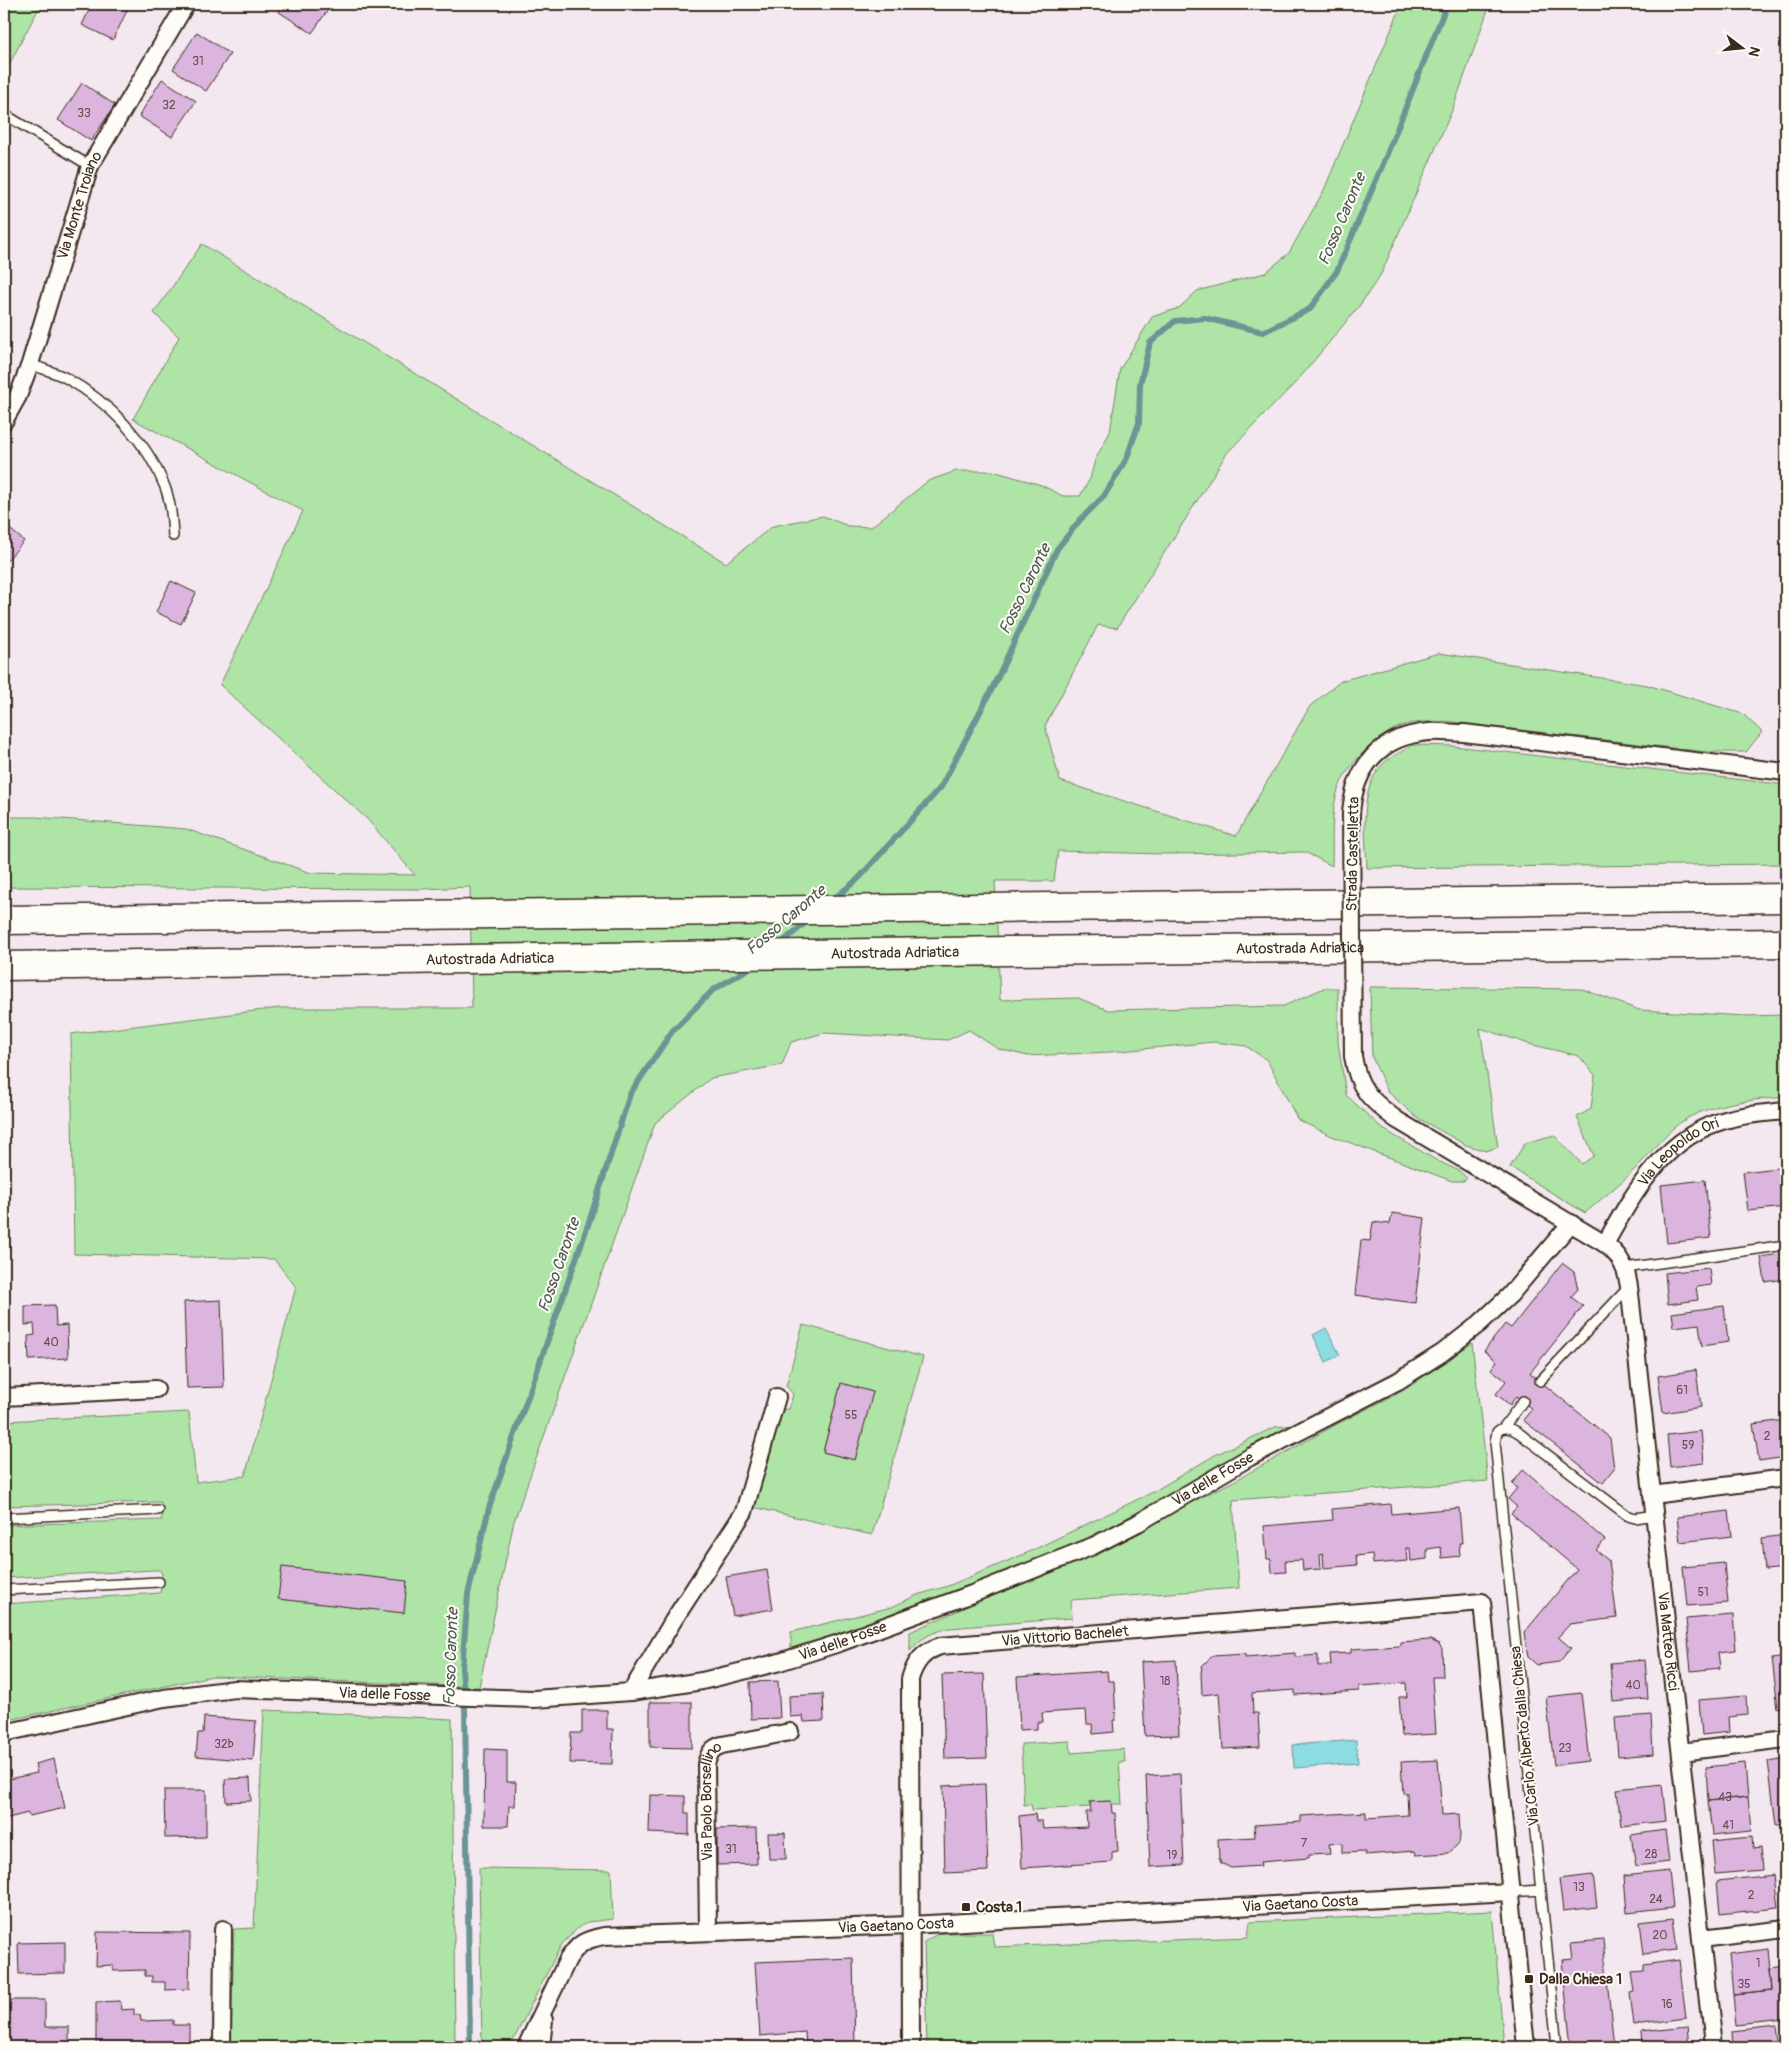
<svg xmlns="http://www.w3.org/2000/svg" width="1790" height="2051" viewBox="0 0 1790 2051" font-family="Pangolin,sans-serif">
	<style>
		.green { fill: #aee5a7; stroke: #748862; fill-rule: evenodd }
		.water { fill: #8bdde2; stroke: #6b9594 }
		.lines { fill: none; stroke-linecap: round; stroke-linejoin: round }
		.stream { stroke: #6b9594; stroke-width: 6 }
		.building { fill: #dbb5de; stroke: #3b2a1e }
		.lane-casing { stroke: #3b2a1e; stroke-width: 12 }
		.street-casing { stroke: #3b2a1e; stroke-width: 20 }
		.highway-casing { stroke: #3b2a1e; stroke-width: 31 }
		.lane { stroke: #fdfcf7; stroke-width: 9 }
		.street { stroke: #fdfcf7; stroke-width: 16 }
		.highway { stroke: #fdfcf7; stroke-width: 28 }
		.street-bridge-casing { stroke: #3b2a1e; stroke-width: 20; stroke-linecap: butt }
		.street-bridge { stroke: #fdfcf7; stroke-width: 16 }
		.poi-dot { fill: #3b2a1e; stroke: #fdfcf7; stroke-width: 2 }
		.labels { text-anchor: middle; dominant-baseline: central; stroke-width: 4; stroke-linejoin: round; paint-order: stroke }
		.number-label { font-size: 12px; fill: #634d4e }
		.street-label { font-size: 15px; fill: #3b2a1e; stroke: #fdfcf7 }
		.poi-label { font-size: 15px; font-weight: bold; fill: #3b2a1e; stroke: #fdfcf7; text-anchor: start }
		.water-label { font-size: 16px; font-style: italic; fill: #4f574f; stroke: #fdfcf7 }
	</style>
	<rect width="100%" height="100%" fill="#f3e7f0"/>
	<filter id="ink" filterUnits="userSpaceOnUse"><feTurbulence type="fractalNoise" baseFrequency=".02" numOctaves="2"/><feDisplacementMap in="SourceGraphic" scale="10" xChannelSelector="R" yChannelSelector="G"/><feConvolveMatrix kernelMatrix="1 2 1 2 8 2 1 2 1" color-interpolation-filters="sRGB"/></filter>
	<g filter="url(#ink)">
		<path class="green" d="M4 4H41L4 74Z
			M1402 4H1490L1453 108 1381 274 1360 305 1297 381 1227 453 1117 628 1098 625 1045 726 1060 781 1236 836 1310 706 1341 681 1439 653 1647 685 1743 714 1762 732 1746 752H1707L1444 721C1431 722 1414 721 1402 726 1377 735 1347 764 1338 790 1330 813 1333 842 1332 866L1305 852 1163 854 1058 851 1054 881H995L1000 1000 1078 998 1108 1010 1284 1006 1324 988H1338V1042L1346 1095 1383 1129 1436 1160 1459 1171 1467 1178 1464 1181H1452L1332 1136 1298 1120 1267 1060 1246 1046 1214 1042 1110 1052 1028 1056 998 1049 969 1030 948 1040 824 1033 791 1042 782 1065 711 1078 655 1123 514 1521 479 1687 212 1676 4 1721V1604L160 1593 162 1574 160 1570H155L4 1578V1525L162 1520 161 1502 4 1506V1421L189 1412 196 1482 245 1476 296 1287 274 1259 74 1254 71 1034 279 1008H472L470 887 421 889 4 887V817H36L186 829 311 873 415 875 367 819 220 685 303 511 133 419 179 337 154 313 202 244 726 563 773 526 823 516 848 526 871 527 928 481 956 471H993L1041 485 1063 496H1080L1090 479 1095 460 1110 432 1120 369 1152 317 1179 308 1197 291 1265 273 1289 253 1324 190Z
			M1413 745 1454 746 1786 785V864L1367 868C1366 834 1358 790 1383 764 1391 756 1404 751 1413 745Z
			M1370 987 1582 989 1639 1010 1745 1016 1786 1015V1097C1752 1100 1716 1102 1686 1119 1665 1131 1651 1154 1634 1170 1619 1185 1601 1199 1585 1213L1510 1167 1525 1143 1554 1135 1582 1164 1594 1156 1577 1117 1591 1109 1595 1075 1579 1056 1529 1044 1480 1028 1498 1147 1486 1151 1466 1145 1416 1117 1388 1092 1372 1057Z
			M803 1325 923 1357 872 1535 753 1507 779 1410 789 1409 793 1394 786 1386ZM841 1384 872 1392 855 1460 823 1452Z
			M1472 1343 1488 1481 1233 1500 1239 1588 1071 1600 1072 1618 950 1628C933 1632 921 1637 910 1651V1632L979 1601 1087 1558 1172 1512 1236 1480 1339 1423 1403 1391Z
			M1294 1425 1089 1541 970 1591 791 1651V1632L892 1607 917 1595 948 1586 1029 1552 1153 1492 1215 1455 1275 1427Z
			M264 1710 452 1719 455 2047H231L234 1929 254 1928Z
			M1070 1741 1071 1753 1124 1749 1125 1762H1119L1122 1804H1111V1801L1090 1802V1807L1032 1810 1031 1804 1024 1805 1021 1744Z
			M479 1868 611 1870 613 1919 588 1922 577 1929 561 1945 510 2047H482Z
			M1492 1911 1504 2047H927L924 1942 939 1933H992L994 1947 1248 1937 1250 1922Z"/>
		<path class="water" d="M1326 1328 1340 1355 1326 1362 1313 1335Z
			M1356 1740 1358 1763 1294 1768 1293 1745Z"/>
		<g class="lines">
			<path class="stream" d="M831 901 858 879 941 787 997 679 1057 549 1080 520 1104 496 1126 460 1139 423 1140 384 1150 343 1175 321 1205 318 1263 332 1310 309 1337 271 1383 164 1447 4
				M779 945 810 919
				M470 2047 465 1708 462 1668 468 1594 489 1508 590 1219 630 1094 673 1030 713 990 756 964"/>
		</g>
		<path class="building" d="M92 4H130L113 40 82 25Z
			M284 4H332L312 33 279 12Z
			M197 32 230 54 206 91 173 69Z
			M162 79 196 101 172 137 139 116Z
			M82 83 115 105 91 141 58 120Z
			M4 524 24 541 4 564Z
			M171 581 196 593 181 624 156 612Z
			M1786 1167V1207L1748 1211 1743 1172Z
			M1705 1180 1711 1238 1667 1243 1661 1185Z
			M1392 1213 1425 1218 1415 1303 1355 1295 1361 1240 1370 1241 1373 1222 1390 1224Z
			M1786 1253V1279L1765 1282 1761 1257Z
			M1562 1263 1574 1272 1578 1289 1571 1297 1583 1306 1530 1373 1610 1438 1614 1469 1603 1483 1523 1420 1532 1409 1516 1396 1510 1405 1496 1394 1506 1381 1491 1369 1497 1361 1484 1351 1505 1324 1511 1328Z
			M1709 1268 1711 1285 1696 1287 1698 1300 1668 1304 1665 1273Z
			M221 1300 224 1387 187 1388 184 1302Z
			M55 1305 56 1326 67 1325 68 1358 29 1360 28 1336 35 1335 34 1324 25 1325V1306Z
			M1724 1306 1728 1342 1702 1346 1699 1324 1674 1327 1672 1313Z
			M1696 1370 1701 1407 1663 1413 1658 1376Z
			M841 1383 873 1392 855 1460 823 1452Z
			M1786 1420V1457L1759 1461 1753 1424Z
			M1701 1431 1704 1463 1670 1467 1667 1435Z
			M1523 1470 1605 1540 1596 1550 1609 1561 1617 1618 1570 1624 1558 1637 1571 1648 1559 1662 1537 1665 1528 1657 1524 1633 1577 1569 1511 1513 1517 1507 1508 1499 1517 1488 1512 1484Z
			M1390 1504 1391 1514 1459 1508 1462 1543H1459L1460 1556 1442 1558 1441 1547 1427 1549V1559L1411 1561 1410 1548H1406L1407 1561 1373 1564 1372 1554 1356 1556 1357 1565 1324 1568 1323 1554 1320 1555 1321 1569 1303 1570 1302 1560 1285 1561 1286 1572 1272 1573 1271 1559H1267L1264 1526 1333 1520 1332 1509Z
			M1729 1511 1732 1536 1680 1542 1677 1517Z
			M1786 1535V1568L1765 1570 1762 1538Z
			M1724 1563 1728 1603 1687 1606 1683 1567Z
			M282 1567 407 1581 404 1613 278 1599Z
			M767 1570 773 1609 733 1616 726 1577Z
			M1733 1615 1736 1650 1718 1652 1720 1668 1691 1671 1686 1619Z
			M1430 1640 1439 1644 1442 1649 1443 1677H1432L1436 1734 1402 1736 1399 1697H1407L1406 1683 1359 1686V1691L1295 1695V1690L1252 1693 1253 1713H1258L1260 1747 1223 1749 1219 1693 1202 1695 1201 1674 1202 1666 1212 1656 1245 1654V1657L1295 1653V1657L1318 1655V1666L1331 1665 1330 1654 1351 1653V1649L1400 1646V1642Z
			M1786 1657V1707L1778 1708 1772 1659Z
			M1176 1660 1179 1735 1145 1736 1141 1662Z
			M1645 1660 1648 1699 1613 1702 1610 1663Z
			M1107 1671 1108 1681H1114L1116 1720H1113L1114 1732 1093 1734 1092 1724H1087L1086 1710 1042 1713 1043 1722H1037V1729L1020 1730 1017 1677Z
			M984 1674 987 1758 945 1759 942 1675Z
			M778 1681 780 1718 751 1719 750 1682Z
			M1581 1693 1589 1761 1554 1765 1546 1697Z
			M823 1694 824 1721 804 1722 803 1716 790 1717 789 1696Z
			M1746 1696 1747 1715 1729 1717 1730 1732 1702 1735 1699 1700Z
			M650 1702H692V1748L650 1747Z
			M582 1710H607V1729H613L612 1764 570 1763 571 1733H582Z
			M1651 1715 1653 1754 1618 1757 1615 1718Z
			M204 1717 256 1721 253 1761 196 1756 198 1733H203Z
			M485 1749 507 1750V1782H516L515 1806H509L508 1826H484Z
			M1786 1758V1824L1776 1825 1768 1761Z
			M54 1759 65 1808 29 1816 28 1813 4 1819V1780L37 1773 35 1764Z
			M1438 1760 1442 1815 1459 1814 1460 1835 1459 1843 1449 1853 1416 1855 1415 1851 1365 1855V1852L1342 1853V1843L1329 1844 1330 1854 1309 1855V1858L1260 1862 1261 1866 1231 1868 1221 1863 1219 1858 1218 1839 1255 1837 1254 1825 1301 1822V1816L1366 1812V1818L1408 1815 1407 1793H1403L1401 1762Z
			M1745 1763 1748 1797 1708 1801 1706 1767Z
			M1180 1774 1184 1865 1150 1867 1146 1776Z
			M250 1778 251 1801 226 1802 225 1779Z
			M985 1784 988 1871 945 1873 943 1786Z
			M1662 1784 1666 1821 1621 1826 1617 1789Z
			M164 1790H206V1837L165 1838Z
			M650 1795 685 1796V1813H689V1835L649 1833Z
			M1748 1797 1751 1831 1712 1835 1708 1801Z
			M1111 1801 1112 1813H1115L1118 1851 1112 1852V1862L1022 1868 1019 1816 1035 1814 1036 1821H1042L1043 1829 1087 1827 1086 1812H1091L1090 1802Z
			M756 1828 757 1864 717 1865V1829Z
			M1665 1830 1669 1862 1636 1866 1631 1835Z
			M768 1833H785L786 1859H769Z
			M1752 1837 1753 1849 1760 1848 1762 1870 1715 1874 1712 1841Z
			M1669 1871 1673 1908 1627 1913 1624 1876Z
			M1593 1875 1597 1907 1563 1911 1559 1879Z
			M1774 1875 1778 1908 1720 1914 1717 1881Z
			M1673 1918 1677 1950 1644 1954 1640 1922Z
			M97 1932 190 1933 189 1989 165 1990V1982H152V1976H145V1970L113 1971V1965L96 1966Z
			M1603 1940 1614 2047H1571L1562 1960 1573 1959 1571 1943Z
			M65 1942V1973L19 1974 18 1943Z
			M1769 1949 1773 1991 1733 1995 1729 1954Z
			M853 1958 855 2047H806L805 2032 760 2036 755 1962Z
			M1679 1960 1686 2018 1634 2025 1630 1993 1634 1992 1631 1972 1643 1971V1965Z
			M1786 1967V2020L1736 2025 1733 1995 1773 1991 1771 1969Z
			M4 2000H45V2027H69V2047L4 2046Z
			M120 2001 121 2010 134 2009V2015H140L141 2021 173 2020V2025H189V2047H96V2002Z
			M1776 2026 1779 2047H1733L1732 2031Z
			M1687 2027 1689 2047H1643L1642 2032Z"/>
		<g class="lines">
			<defs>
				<path id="lane" d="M4 114 90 166
					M30 364C42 369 55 372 66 378 109 402 147 441 165 487 171 503 172 519 173 536
					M1625 1268 1786 1245
					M1540 1381 1629 1287
					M1503 1428 1523 1401
					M4 1518 158 1510
					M4 1590 159 1582
					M1510 1892 1541 1890
					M1557 2047 1495 1442 1497 1432C1503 1425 1513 1429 1519 1433L1628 1516 1635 1518 1655 1515"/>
				<g id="street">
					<path id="s1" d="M4 421 18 396 30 364 90 166 186 4"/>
					<path d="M1351 814C1354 767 1380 736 1429 732 1440 731 1453 733 1464 733L1786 772"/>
					<path id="s2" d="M1353 1056C1358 1089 1370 1100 1397 1120L1605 1244C1629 1261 1629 1284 1632 1312L1713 2047"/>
					<path id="s3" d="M1605 1244C1634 1192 1666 1134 1729 1119 1747 1114 1767 1113 1786 1111"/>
					<path d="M4 1397 156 1389"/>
					<path d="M1652 1495 1786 1478"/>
					<path d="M631 1692 673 1621 744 1512 777 1397"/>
					<path id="s4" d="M4 1733 164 1698 235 1689 534 1699 631 1692 702 1681 776 1663 839 1643 972 1594 1093 1546 1138 1523 1250 1457 1398 1381 1442 1353 1479 1324 1510 1295 1571 1223"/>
					<path d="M1681 1752 1786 1739"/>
					<path id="s5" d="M708 1932 706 1764C709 1754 711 1748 722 1745L790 1732"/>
					<path d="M1701 1939 1786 1929"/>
					<path d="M222 2047 223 1929"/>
					<path id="s6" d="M526 2047 568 1959C579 1943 584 1940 604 1936L910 1925 1510 1892"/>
					<path d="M541 2047 544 2020"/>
					<path id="s7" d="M911 2047 910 1679C915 1662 923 1652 940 1646L1482 1602 1526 2047"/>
				</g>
				<g id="highway">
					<path d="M4 920 1786 898"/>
					<path id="s8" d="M4 966 1009 951 1786 943"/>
				</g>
			</defs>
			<use href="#lane" class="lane-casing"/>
			<use href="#street" class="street-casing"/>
			<use href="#highway" class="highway-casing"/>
			<use href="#lane" class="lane"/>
			<use href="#street" class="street"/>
			<use href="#highway" class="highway"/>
			<defs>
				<path id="street-bridge" d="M1351 814 1353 1056"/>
			</defs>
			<use href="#street-bridge" class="street-bridge-casing"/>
			<use href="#street-bridge" class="street-bridge"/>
		</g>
	</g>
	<g class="poi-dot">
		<rect x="961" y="1902" width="10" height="10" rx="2.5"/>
		<rect x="1524" y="1974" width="10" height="10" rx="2.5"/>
	</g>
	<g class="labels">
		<g class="number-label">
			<text x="198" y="61">31</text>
			<text x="169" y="105">32</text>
			<text x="84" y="113">33</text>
			<text x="51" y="1342">40</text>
			<text x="1682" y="1390">61</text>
			<text x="851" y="1415">55</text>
			<text x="1767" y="1436">2</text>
			<text x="1688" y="1445">59</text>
			<text x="1703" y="1592">51</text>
			<text x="1165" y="1681">18</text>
			<text x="1633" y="1685">40</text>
			<text x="224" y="1744">32b</text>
			<text x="1565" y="1748">23</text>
			<text x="1725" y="1797">43</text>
			<text x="1728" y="1825">41</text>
			<text x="1304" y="1843">7</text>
			<text x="731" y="1849">31</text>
			<text x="1651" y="1854">28</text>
			<text x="1172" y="1855">19</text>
			<text x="1579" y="1887">13</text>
			<text x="1751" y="1895">2</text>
			<text x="1656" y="1899">24</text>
			<text x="1660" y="1935">20</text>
			<text x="1758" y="1963">1</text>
			<text x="1744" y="1984">35</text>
			<text x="1667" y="2004">16</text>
		</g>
		<g class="street-label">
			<text stroke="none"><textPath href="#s1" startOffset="229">Via Monte Troiano</textPath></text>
			<text transform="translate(1353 854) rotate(-89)">Strada Castelletta</text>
			<text stroke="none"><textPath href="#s8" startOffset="1296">Autostrada Adriatica</textPath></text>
			<text stroke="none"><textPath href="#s8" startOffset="891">Autostrada Adriatica</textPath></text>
			<text stroke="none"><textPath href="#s8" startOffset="486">Autostrada Adriatica</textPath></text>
			<text stroke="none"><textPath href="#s3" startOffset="120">Via Leopoldo Ori</textPath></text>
			<text stroke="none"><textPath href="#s4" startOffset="1255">Via delle Fosse</textPath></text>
			<text stroke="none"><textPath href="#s7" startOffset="540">Via Vittorio Bachelet</textPath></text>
			<text stroke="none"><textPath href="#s4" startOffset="850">Via delle Fosse</textPath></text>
			<text stroke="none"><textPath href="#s2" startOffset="730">Via Matteo Ricci</textPath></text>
			<text stroke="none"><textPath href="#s4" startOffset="385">Via delle Fosse</textPath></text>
			<text transform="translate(1525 1736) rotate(-96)">Via Carlo Alberto dalla Chiesa</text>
			<text stroke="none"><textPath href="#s5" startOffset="132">Via Paolo Borsellino</textPath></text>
			<text stroke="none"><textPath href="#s6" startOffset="839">Via Gaetano Costa</textPath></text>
			<text stroke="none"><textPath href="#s6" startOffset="434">Via Gaetano Costa</textPath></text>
		</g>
		<g class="poi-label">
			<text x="976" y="1907">Costa 1</text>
			<text x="1539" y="1979">Dalla Chiesa 1</text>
		</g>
		<g class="water-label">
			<text transform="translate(1342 219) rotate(-67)">Fosso Caronte</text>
			<text transform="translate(1025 589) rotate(-64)">Fosso Caronte</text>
			<text transform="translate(786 920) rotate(-40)">Fosso Caronte</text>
			<text transform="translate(559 1265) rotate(-71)">Fosso Caronte</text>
			<text transform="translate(451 1657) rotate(-88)">Fosso Caronte</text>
		</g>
	</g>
	<rect width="1790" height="2051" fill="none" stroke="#fdfcf7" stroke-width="20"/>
	<rect x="10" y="10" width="1770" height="2031" fill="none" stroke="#3b2a1e" stroke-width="2" filter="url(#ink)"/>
	<g transform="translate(1742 48) rotate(106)" stroke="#fdfcf7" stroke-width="4" paint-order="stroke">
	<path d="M0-4L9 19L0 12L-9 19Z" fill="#3b2a1e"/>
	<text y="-8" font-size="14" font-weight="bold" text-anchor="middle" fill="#3b2a1e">N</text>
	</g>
</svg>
